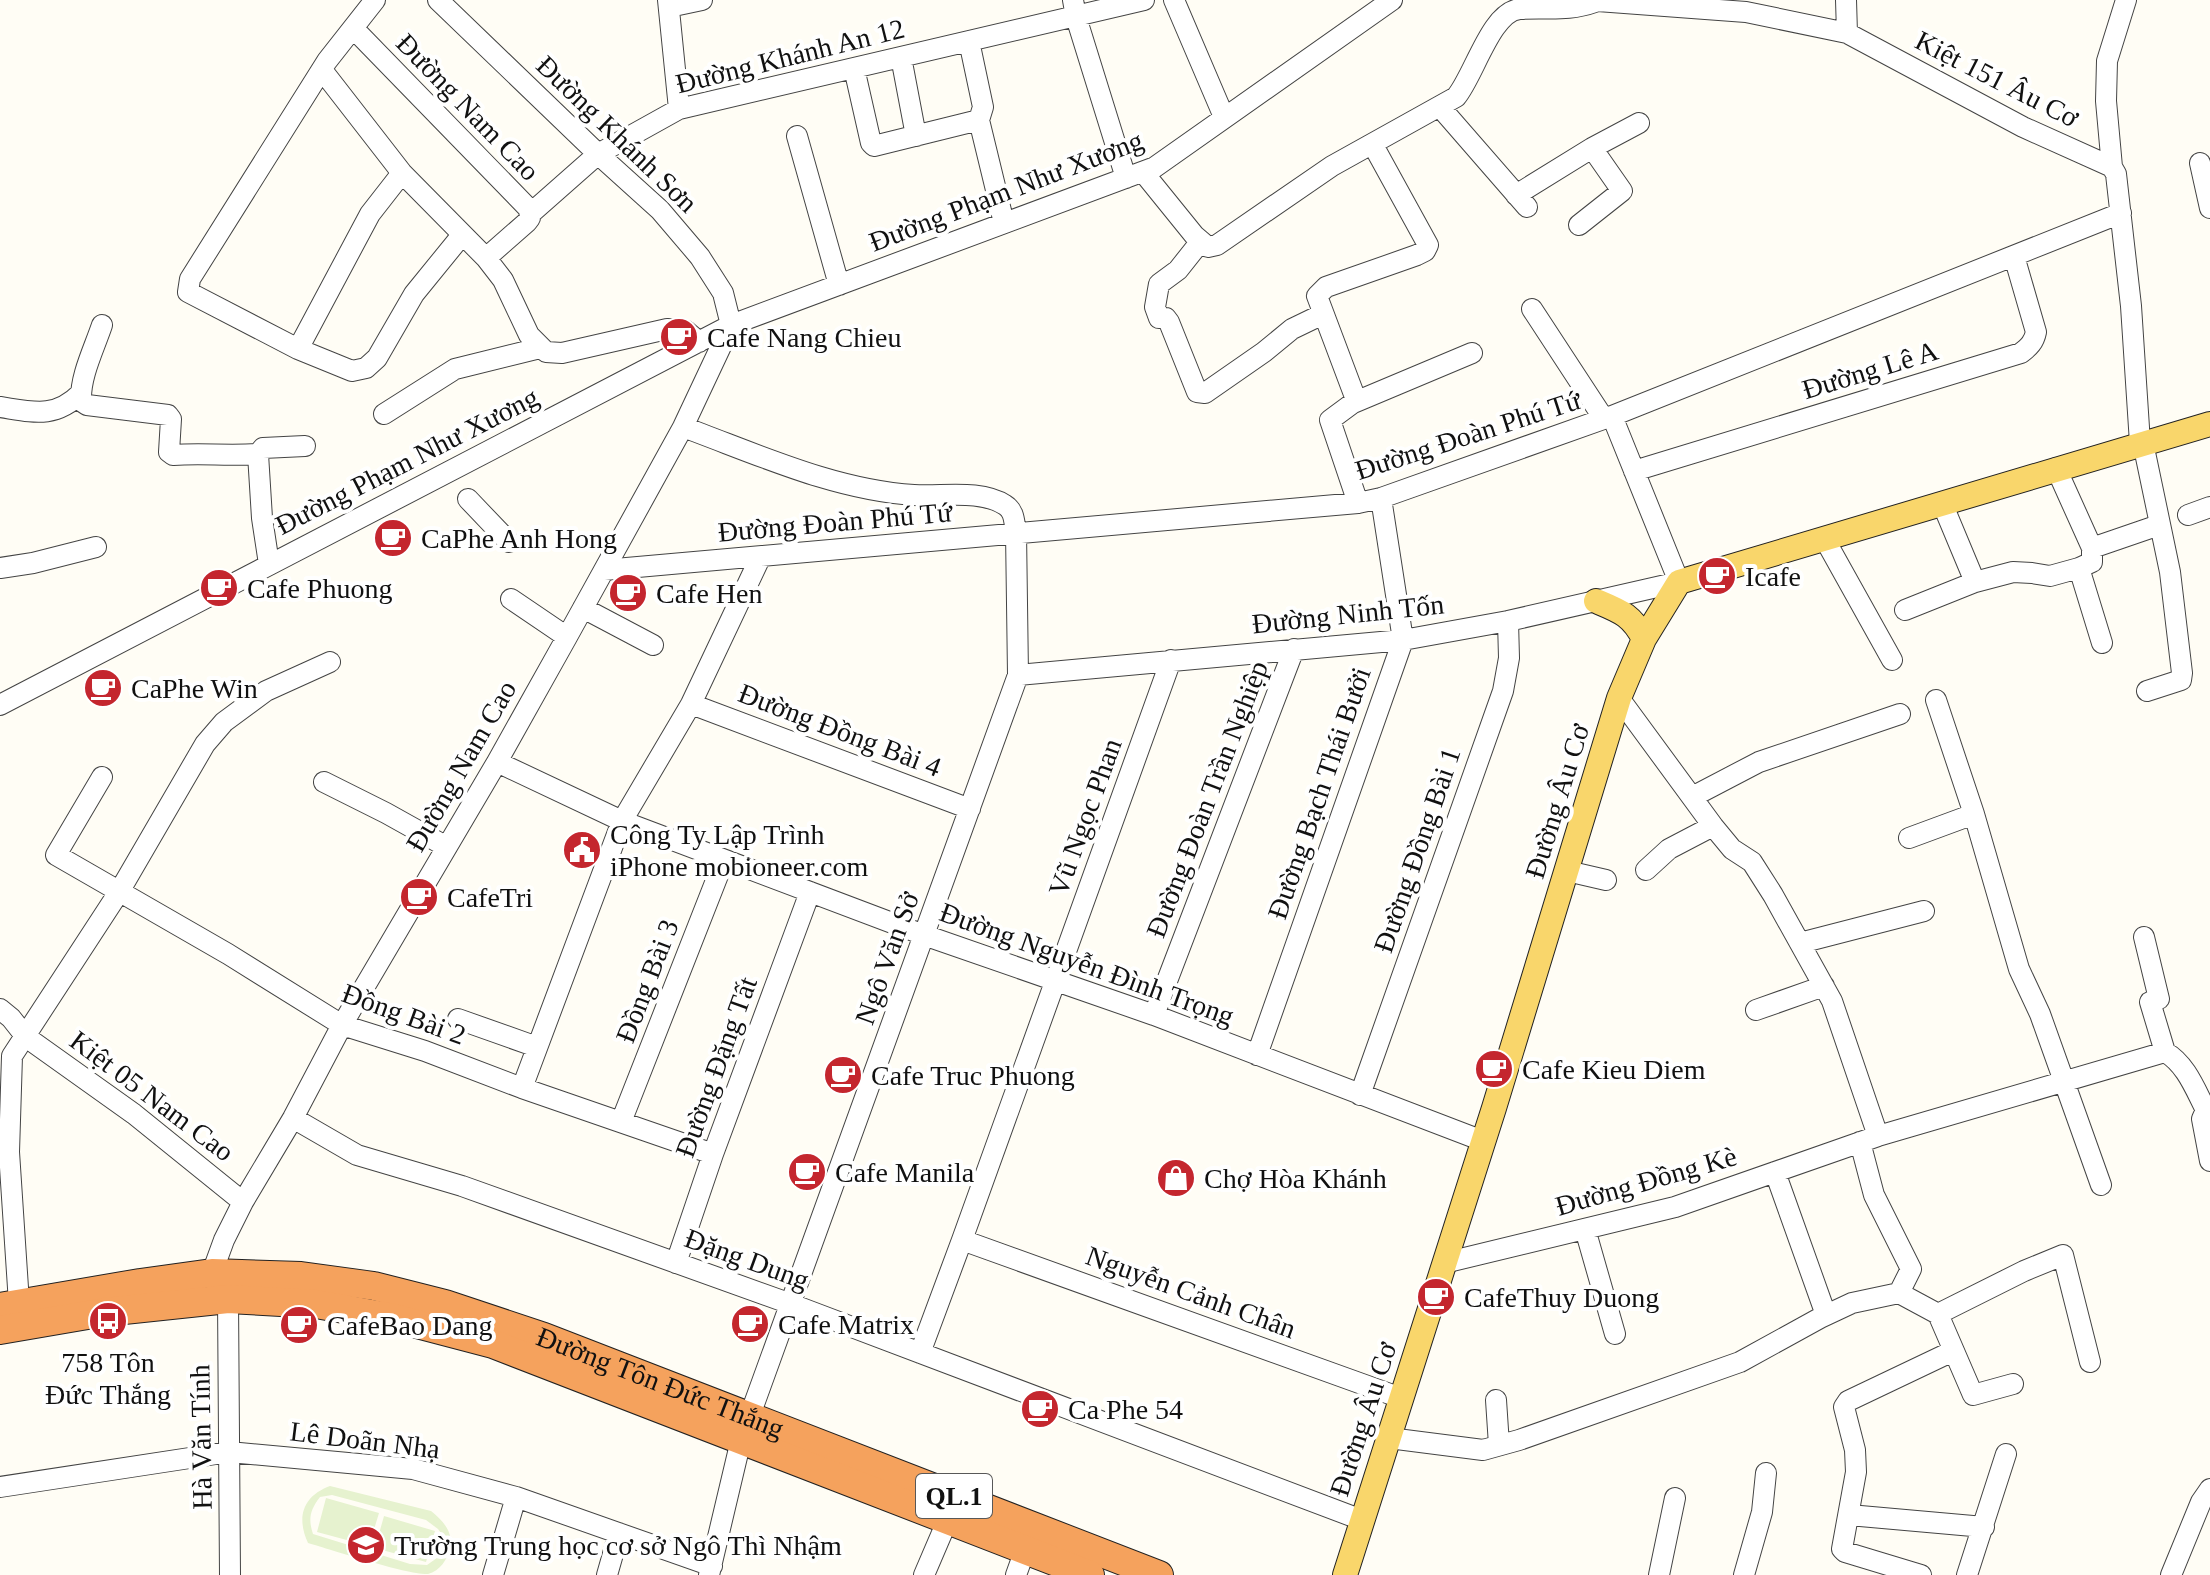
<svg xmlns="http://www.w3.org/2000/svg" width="2210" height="1575" viewBox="0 0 2210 1575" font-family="'Times New Roman',serif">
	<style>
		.pitch { fill: #e6f2cf; fill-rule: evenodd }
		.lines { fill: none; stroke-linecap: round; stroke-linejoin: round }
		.minor-casing { stroke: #444; stroke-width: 22 }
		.major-casing { stroke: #222; stroke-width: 26 }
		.highway-casing { stroke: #222; stroke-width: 30 }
		.minor { stroke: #fff; stroke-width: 20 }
		.major { stroke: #f9d66b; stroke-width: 24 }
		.highway { stroke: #f5a25d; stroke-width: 28 }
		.labels { text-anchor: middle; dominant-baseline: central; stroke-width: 8; stroke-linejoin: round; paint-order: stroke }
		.shield { fill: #fff; stroke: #585858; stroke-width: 2 }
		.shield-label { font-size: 26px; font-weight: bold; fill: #111 }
		.street-label { font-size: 28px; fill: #111; stroke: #fff }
		.poi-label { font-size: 28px; fill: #111; stroke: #fff; text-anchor: start }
	</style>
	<rect width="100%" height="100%" fill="#fffdf5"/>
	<path class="pitch" d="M330 1486 431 1511C443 1521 453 1531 450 1547 448 1559 440 1571 428 1574 408 1575 332 1550 308 1543 296 1517 303 1496 330 1486ZM332 1495 426 1520 438 1529 443 1536 437 1558 427 1565 410 1564 313 1534C308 1519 310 1510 320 1497Z
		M326 1498 379 1513 369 1546 317 1532Z
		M384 1516 435 1531 426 1562 375 1548Z"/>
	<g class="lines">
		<defs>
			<path id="minor" d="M375 0 327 61 190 279 188 292 298 349 352 371 366 368 377 358 414 294 462 235
				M438 0 598 154 660 210 700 257 723 293 731 325
				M668 0 679 109
				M1073 0 1076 17 1126 178
				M1174 0 1224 117
				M1584 0 1746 12 1847 33 2023 127 2112 167 2116 174 2131 306 2140 443
				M1846 0 1847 33
				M669 7 702 0
				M353 28 529 209 530 218 527 222 486 258
				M901 57 916 136
				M854 68 871 143 874 146 979 120 983 107 969 41
				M322 70 402 173 486 258 503 280 529 335 546 352 562 353 667 329 686 331 699 342
				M1440 107 1527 207
				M979 120 1004 223
				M797 136 839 285
				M2200 163 2210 208
				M2112 167 2106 101 2107 61 2126 0
				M1143 172 1194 235 1208 247 1217 245 1332 166 1456 97C1474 76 1491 11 1520 9 1548 7 1567 12 1595 2
				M1516 195 1592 148 1639 123
				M530 214 598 154 679 109 1144 0
				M1579 225 1622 191 1592 148
				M1201 241 1178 270 1159 284 1155 307 1159 318H1166L1169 322 1197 392 1205 393 1264 352 1292 329 1323 314
				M1532 309 1604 419
				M102 325C94 349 80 376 81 401L87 405 168 415 171 419 169 452 173 455C201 453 229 456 258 454L263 448 305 446
				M298 349 370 214 402 173
				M1353 403 1472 353
				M0 407C33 412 55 419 81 393
				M384 414 455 369 540 348
				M683 427C757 454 834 490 914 495 942 497 980 489 1005 505 1015 511 1014 523 1016 532L1018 675 741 1440 709 1575
				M2143 443 2170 572 2182 673 2181 680 2147 691
				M258 454 262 518 269 564
				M1634 471 2021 353C2029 347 2034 342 2036 332L2014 256
				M468 499 509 542
				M1358 503 1330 420 1353 403 1355 397 1317 296 1326 287 1417 255 1425 251 1428 245 1373 145
				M1942 503 1975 582 2013 572 2032 573 2050 576 2079 568 2092 562V548L2056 468
				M2188 515 2210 507
				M1824 538 1892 660
				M2092 548 2159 525
				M0 568 33 563 96 547
				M2079 568 2102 643
				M604 570 1358 503 1381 498 1612 416 2121 213
				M511 599 567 637
				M583 608 653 645
				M1905 610 1975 582
				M1018 675 1403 640 1508 621 1679 582 1612 416
				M1619 698 1713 826 1732 849 1752 862 1773 895 1832 1001 1878 1136
				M1936 700 1974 814 2019 969 2040 1014 2101 1185
				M691 704 970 809
				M0 705 731 325 1155 167 1392 0
				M497 762 622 821 924 935 1154 1015 1483 1141
				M102 777 56 855 228 954 342 1025 425 1051 522 1088 713 1154
				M324 782 386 813 447 847
				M1692 797 1759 762 1900 714
				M1909 838 1974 814
				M1646 870 1669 849 1713 826
				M1567 871 1606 880
				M2144 937 2159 999 2150 1002 2165 1052
				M1800 943 1924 911
				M0 1009 11 1018 26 1037 134 1114 243 1202
				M1756 1010 1824 986
				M1154 1015 1294 649
				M458 1019 537 1047
				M1257 1055 1403 640 1381 498
				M522 1088 622 821 691 704 760 558
				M1360 1095 1503 691 1509 658 1508 621
				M2206 1110 2202 1119 2210 1161
				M293 1118 357 1155 462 1186 791 1304 1362 1520
				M621 1122 724 860
				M1860 1142 1874 1195 1911 1269 1899 1293
				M1775 1172 1826 1315
				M1585 1229 1615 1334
				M962 1240 1401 1398
				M676 1263 713 1154 810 892
				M1444 1263 1675 1207 1878 1136 2165 1052C2186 1064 2195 1089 2206 1110L2210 1111
				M212 1273 224 1240 243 1202 293 1118 342 1025 497 762 567 637 683 427 731 325
				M1899 1293 1938 1314 1973 1395 2013 1384
				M228 1299 230 1575
				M19 1303 9 1152 12 1056 119 892 205 744 224 722 266 691 330 662
				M1938 1314 2024 1271 2063 1255 2090 1362
				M920 1353 962 1240 1171 660
				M1496 1400 1499 1445
				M1389 1438 1483 1450 1519 1440 1740 1362 1820 1318 1852 1303 1899 1293
				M0 1487 229 1452 413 1469 516 1497 712 1566
				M1849 1515 1984 1527
				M493 1575 516 1497
				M607 1575 619 1533
				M924 1575 948 1519
				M1016 1575 1025 1550
				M1659 1575 1675 1498
				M1744 1575 1762 1512 1766 1473
				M1921 1575 1845 1552 1842 1549 1856 1472 1855 1450 1844 1407 1848 1401 1953 1351
				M1967 1575 2006 1454
				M2171 1575 2201 1502 2210 1489"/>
			<path id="major" d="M1596 601C1620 611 1632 615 1644 639
				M1345 1575 1494 1108 1619 698 1644 639 1679 582 2210 424"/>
			<g id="highway">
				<path id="s1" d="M0 1307 140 1283 212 1273 301 1276 374 1286 445 1304 544 1337 1159 1575"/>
				<path d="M0 1330 105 1312 228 1299 316 1304 394 1318 493 1344 1090 1575"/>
			</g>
		</defs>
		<use href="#minor" class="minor-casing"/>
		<use href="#major" class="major-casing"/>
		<use href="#highway" class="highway-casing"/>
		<use href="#minor" class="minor"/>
		<use href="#major" class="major"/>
		<use href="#highway" class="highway"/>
	</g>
	<defs>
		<symbol id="cafe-disc" viewBox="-11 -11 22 22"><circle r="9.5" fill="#c4262e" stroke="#fff"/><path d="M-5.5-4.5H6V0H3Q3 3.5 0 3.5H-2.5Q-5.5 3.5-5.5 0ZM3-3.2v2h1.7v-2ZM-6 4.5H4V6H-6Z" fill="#fff"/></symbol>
		<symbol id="civic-disc" viewBox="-11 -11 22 22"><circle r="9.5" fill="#c4262e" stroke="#fff"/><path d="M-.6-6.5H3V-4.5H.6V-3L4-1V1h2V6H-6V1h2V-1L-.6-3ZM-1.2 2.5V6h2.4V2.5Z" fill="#fff"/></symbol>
		<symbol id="shop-disc" viewBox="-11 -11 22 22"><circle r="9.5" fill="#c4262e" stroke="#fff"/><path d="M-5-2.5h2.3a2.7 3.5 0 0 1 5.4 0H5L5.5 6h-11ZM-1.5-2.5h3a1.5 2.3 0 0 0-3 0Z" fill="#fff"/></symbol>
		<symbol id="bus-disc" viewBox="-11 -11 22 22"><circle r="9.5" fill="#c4262e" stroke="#fff"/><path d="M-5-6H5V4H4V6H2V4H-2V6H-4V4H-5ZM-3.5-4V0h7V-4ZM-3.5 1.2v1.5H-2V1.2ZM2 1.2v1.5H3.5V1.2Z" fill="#fff"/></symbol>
		<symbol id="school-disc" viewBox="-11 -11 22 22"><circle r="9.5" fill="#c4262e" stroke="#fff"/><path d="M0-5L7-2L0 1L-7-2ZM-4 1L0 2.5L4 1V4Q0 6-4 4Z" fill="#fff"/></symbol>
	</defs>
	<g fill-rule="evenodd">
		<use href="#cafe-disc" x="657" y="315" width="44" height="44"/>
		<use href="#cafe-disc" x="371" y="516" width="44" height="44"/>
		<use href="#cafe-disc" x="1695" y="554" width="44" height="44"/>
		<use href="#cafe-disc" x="197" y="566" width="44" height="44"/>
		<use href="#cafe-disc" x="606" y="571" width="44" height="44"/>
		<use href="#cafe-disc" x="81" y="666" width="44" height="44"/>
		<use href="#civic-disc" x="560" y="828" width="44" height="44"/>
		<use href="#cafe-disc" x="397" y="875" width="44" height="44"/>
		<use href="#cafe-disc" x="1472" y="1047" width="44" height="44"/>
		<use href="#cafe-disc" x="821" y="1053" width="44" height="44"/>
		<use href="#cafe-disc" x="785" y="1150" width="44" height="44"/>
		<use href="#shop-disc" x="1154" y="1156" width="44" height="44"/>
		<use href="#cafe-disc" x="1414" y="1275" width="44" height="44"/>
		<use href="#bus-disc" x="86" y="1299" width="44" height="44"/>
		<use href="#cafe-disc" x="728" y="1302" width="44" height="44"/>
		<use href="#cafe-disc" x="277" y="1303" width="44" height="44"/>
		<use href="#cafe-disc" x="1018" y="1387" width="44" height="44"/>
		<use href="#school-disc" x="344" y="1523" width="44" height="44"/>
	</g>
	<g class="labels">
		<rect class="shield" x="916" y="1474" width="76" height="44" rx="6"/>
		<g class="shield-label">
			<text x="954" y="1496">QL.1</text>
		</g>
		<g class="street-label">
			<text transform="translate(790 56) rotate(-14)">Đường Khánh An 12</text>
			<text transform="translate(1997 79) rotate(27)">Kiệt 151 Âu Cơ</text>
			<text transform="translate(468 107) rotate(46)">Đường Nam Cao</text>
			<text transform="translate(617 134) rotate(44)">Đường Khánh Sơn</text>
			<text transform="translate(1006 191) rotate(-21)">Đường Phạm Như Xương</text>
			<text transform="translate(1870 370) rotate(-17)">Đường Lê A</text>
			<text transform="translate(1468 435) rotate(-18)">Đường Đoàn Phú Tứ</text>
			<text transform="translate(407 461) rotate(-27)">Đường Phạm Như Xương</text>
			<text transform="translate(835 522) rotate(-5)">Đường Đoàn Phú Tứ</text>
			<text transform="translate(1348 614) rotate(-6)">Đường Ninh Tốn</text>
			<text transform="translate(840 730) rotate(21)">Đường Đồng Bài 4</text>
			<text transform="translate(461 766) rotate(-60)">Đường Nam Cao</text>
			<text transform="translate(1319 793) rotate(-71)">Đường Bạch Thái Bưởi</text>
			<text transform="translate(1207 799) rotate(-69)">Đường Đoàn Trần Nghiệp</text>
			<text transform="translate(1557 801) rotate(-73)">Đường Âu Cơ</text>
			<text transform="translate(1085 817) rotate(-70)">Vũ Ngọc Phan</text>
			<text transform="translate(1417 850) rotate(-71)">Đường Đồng Bài 1</text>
			<text transform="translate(887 958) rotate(-70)">Ngô Văn Sở</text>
			<text transform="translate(1087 964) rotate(20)">Đường Nguyễn Đình Trọng</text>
			<text transform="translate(647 981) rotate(-69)">Đồng Bài 3</text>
			<text transform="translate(404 1014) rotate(20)">Đồng Bài 2</text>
			<text transform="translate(716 1067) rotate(-70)">Đường Đặng Tất</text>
			<text transform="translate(152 1096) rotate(37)">Kiệt 05 Nam Cao</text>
			<text transform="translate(1646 1181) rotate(-16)">Đường Đồng Kè</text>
			<text transform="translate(747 1259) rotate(20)">Đặng Dung</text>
			<text transform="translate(1191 1292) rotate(20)">Nguyễn Cảnh Chân</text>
			<text stroke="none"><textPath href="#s1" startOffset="680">Đường Tôn Đức Thắng</textPath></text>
			<text transform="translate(1363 1419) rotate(-72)">Đường Âu Cơ</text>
			<text transform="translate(201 1437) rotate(-91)">Hà Văn Tính</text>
			<text transform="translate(365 1440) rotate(7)">Lê Doãn Nhạ</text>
		</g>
		<g class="poi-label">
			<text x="707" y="337">Cafe Nang Chieu</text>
			<text x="421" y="538">CaPhe Anh Hong</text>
			<text x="1745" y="576">Icafe</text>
			<text x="247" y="588">Cafe Phuong</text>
			<text x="656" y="593">Cafe Hen</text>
			<text x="131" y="688">CaPhe Win</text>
			<text x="610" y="834">Công Ty Lập Trình<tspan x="610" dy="32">iPhone mobioneer.com</tspan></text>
			<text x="447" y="897">CafeTri</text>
			<text x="1522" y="1069">Cafe Kieu Diem</text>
			<text x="871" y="1075">Cafe Truc Phuong</text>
			<text x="835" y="1172">Cafe Manila</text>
			<text x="1204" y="1178">Chợ Hòa Khánh</text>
			<text x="1464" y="1297">CafeThuy Duong</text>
			<text x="778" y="1324">Cafe Matrix</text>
			<text x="327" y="1325">CafeBao Dang</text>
			<text x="108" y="1362" text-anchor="middle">758 Tôn<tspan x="108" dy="32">Đức Thắng</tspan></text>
			<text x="1068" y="1409">Ca Phe 54</text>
			<text x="394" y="1545">Trường Trung học cơ sở Ngô Thì Nhậm</text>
		</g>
	</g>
</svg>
